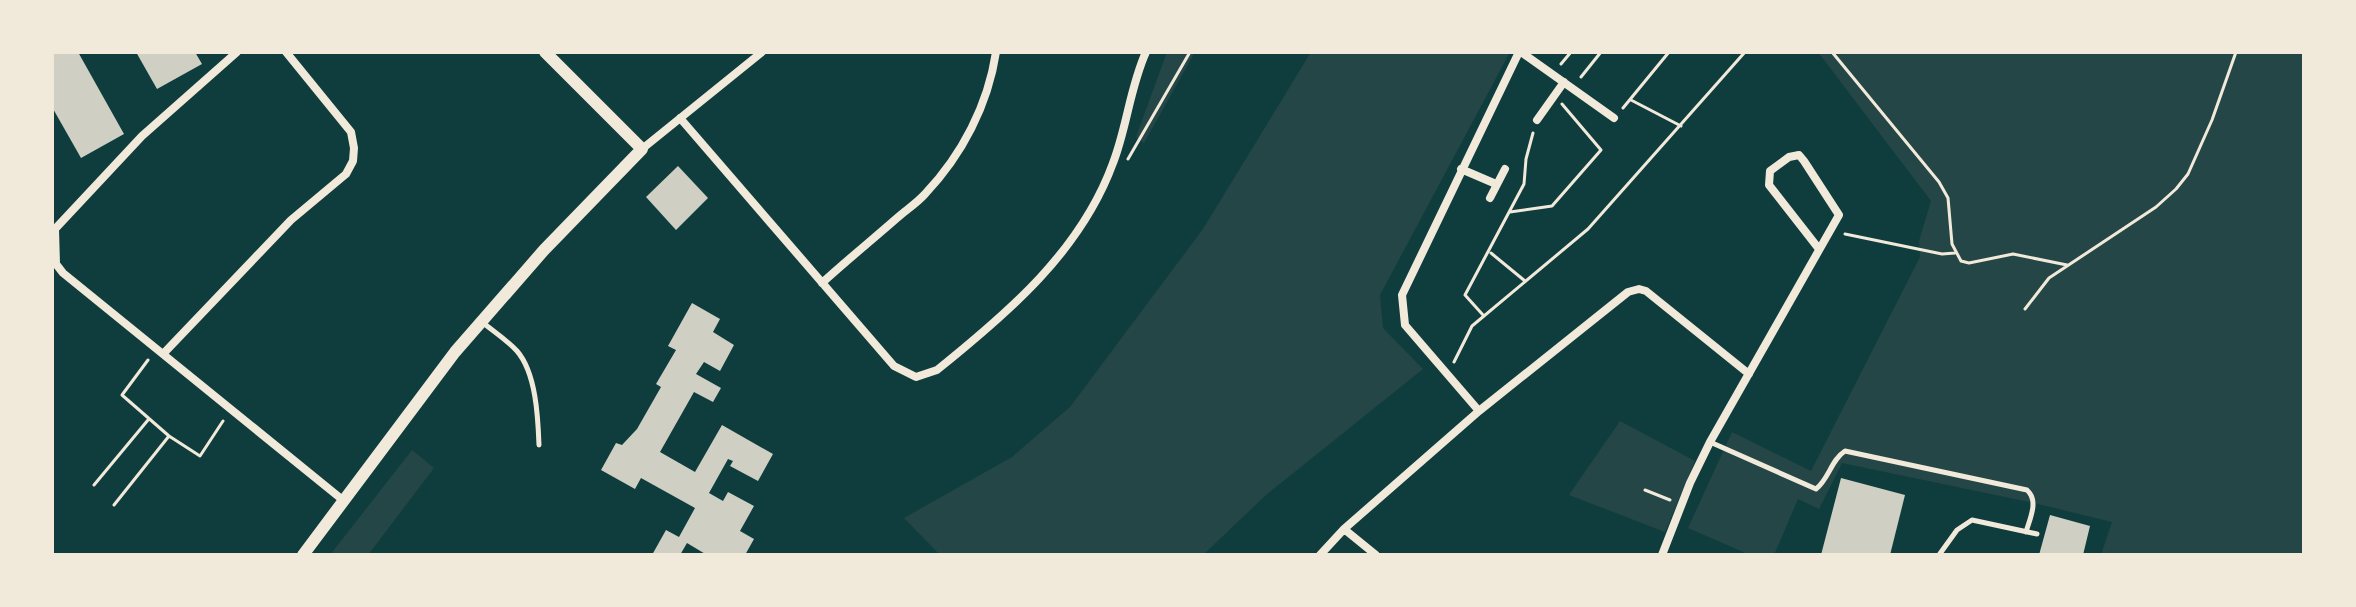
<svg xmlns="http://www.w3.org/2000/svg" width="2356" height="607" viewBox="0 0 2356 607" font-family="Karla,sans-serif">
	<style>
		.green { fill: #244646 }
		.building { fill: #cfcfc3 }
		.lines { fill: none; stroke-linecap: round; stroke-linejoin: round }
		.path { stroke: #f1e9da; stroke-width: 3 }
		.service { stroke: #f1e9da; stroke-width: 5 }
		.minor { stroke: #f1e9da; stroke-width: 8 }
		.tertiary { stroke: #f1e9da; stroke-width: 12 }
	</style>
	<rect width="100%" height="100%" fill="#0f3d3e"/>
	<path class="green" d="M1167 52H1195L1144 143 1136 137Z
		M1311 52H1510L1380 295 1383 328 1423 369 1266 495 1203 555H940L904 518 1012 457 1070 407 1203 229Z
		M1818 52H2304V555H2101L2112 522 2034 503 1842 463 1819 509 1798 499 1774 555H1750L1688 528 1732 432 1811 471 1920 257 1919 241 1931 201Z
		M1620 421 1695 461 1665 532 1569 495Z
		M412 450 434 468 368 555H330Z"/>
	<path class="building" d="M52 52H78L124 134 81 158 52 107Z
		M136 52H195L202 64 157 89Z
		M678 166 708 198 676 230 646 197Z
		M692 303 720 319 713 332 734 345 720 371 704 362 696 374 721 388 713 402 694 392 660 452 695 472 722 425 773 454 758 481 730 466 733 461 728 459 709 493 723 501 728 492 754 506 740 531 754 539 745 555H707L687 543 680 555H652L666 530 679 537 695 508 641 478 635 489 601 470 616 443 622 445 637 429 661 387 656 384 676 350 668 346Z
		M1841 478 1905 495 1890 555H1821Z
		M2050 515 2090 526 2083 555H2039Z"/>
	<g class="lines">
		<path class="path" d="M1832 52 1939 182 1948 198 1952 244 1961 261 1969 263 2013 254 2067 265
			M1561 64 1571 52
			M1581 77 1601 52
			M1631 100 1681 126
			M1623 108 1669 52
			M1128 159 1190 52
			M1510 212 1552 206 1601 150 1562 104
			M1845 234 1942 254 1955 253
			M1491 253 1525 281
			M2025 309 2049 278 2156 207 2176 189 2188 174 2212 120 2236 52
			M1483 315 1465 295 1524 184 1526 159 1533 133
			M148 360 122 395 169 436 200 456 223 421
			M1454 362 1472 326 1588 229 1745 52
			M94 485 148 420
			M1645 490 1670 500
			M114 505 169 436"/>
		<path class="service" d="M482 322C493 331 507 340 517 351 536 373 538 417 539 445
			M1710 442 1816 489C1829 479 1831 460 1845 451L2027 490C2039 501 2030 518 2026 532
			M1939 555 1957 530 1972 520 2037 534"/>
		<path class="minor" d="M237 52 142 136 55 229 56 264 63 273 344 501
			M1521 52 1614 118
			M680 118 894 366 916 377 937 370C1008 313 1081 251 1113 163 1127 127 1130 87 1146 52
			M1537 120 1564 82
			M642 149 762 52
			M1461 169 1496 184
			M1490 198 1505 169
			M822 283C846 261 872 240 897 218 906 210 917 203 925 194 962 155 988 105 996 52
			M163 354 291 220 346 174 353 161 354 148 351 132 286 52
			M1479 411 1405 325 1402 295 1519 52
			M1344 529 1376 555
			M1320 555 1344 529 1479 411 1628 292 1639 289 1646 291 1749 374
			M1662 555 1690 483 1710 442 1839 215 1804 161 1799 155 1789 157 1770 171 1769 185 1819 249"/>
		<path class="tertiary" d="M303 555 455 352 544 250 642 149 545 52"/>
	</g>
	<rect width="2356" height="607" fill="none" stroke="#f1e9da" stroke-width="108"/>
</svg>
